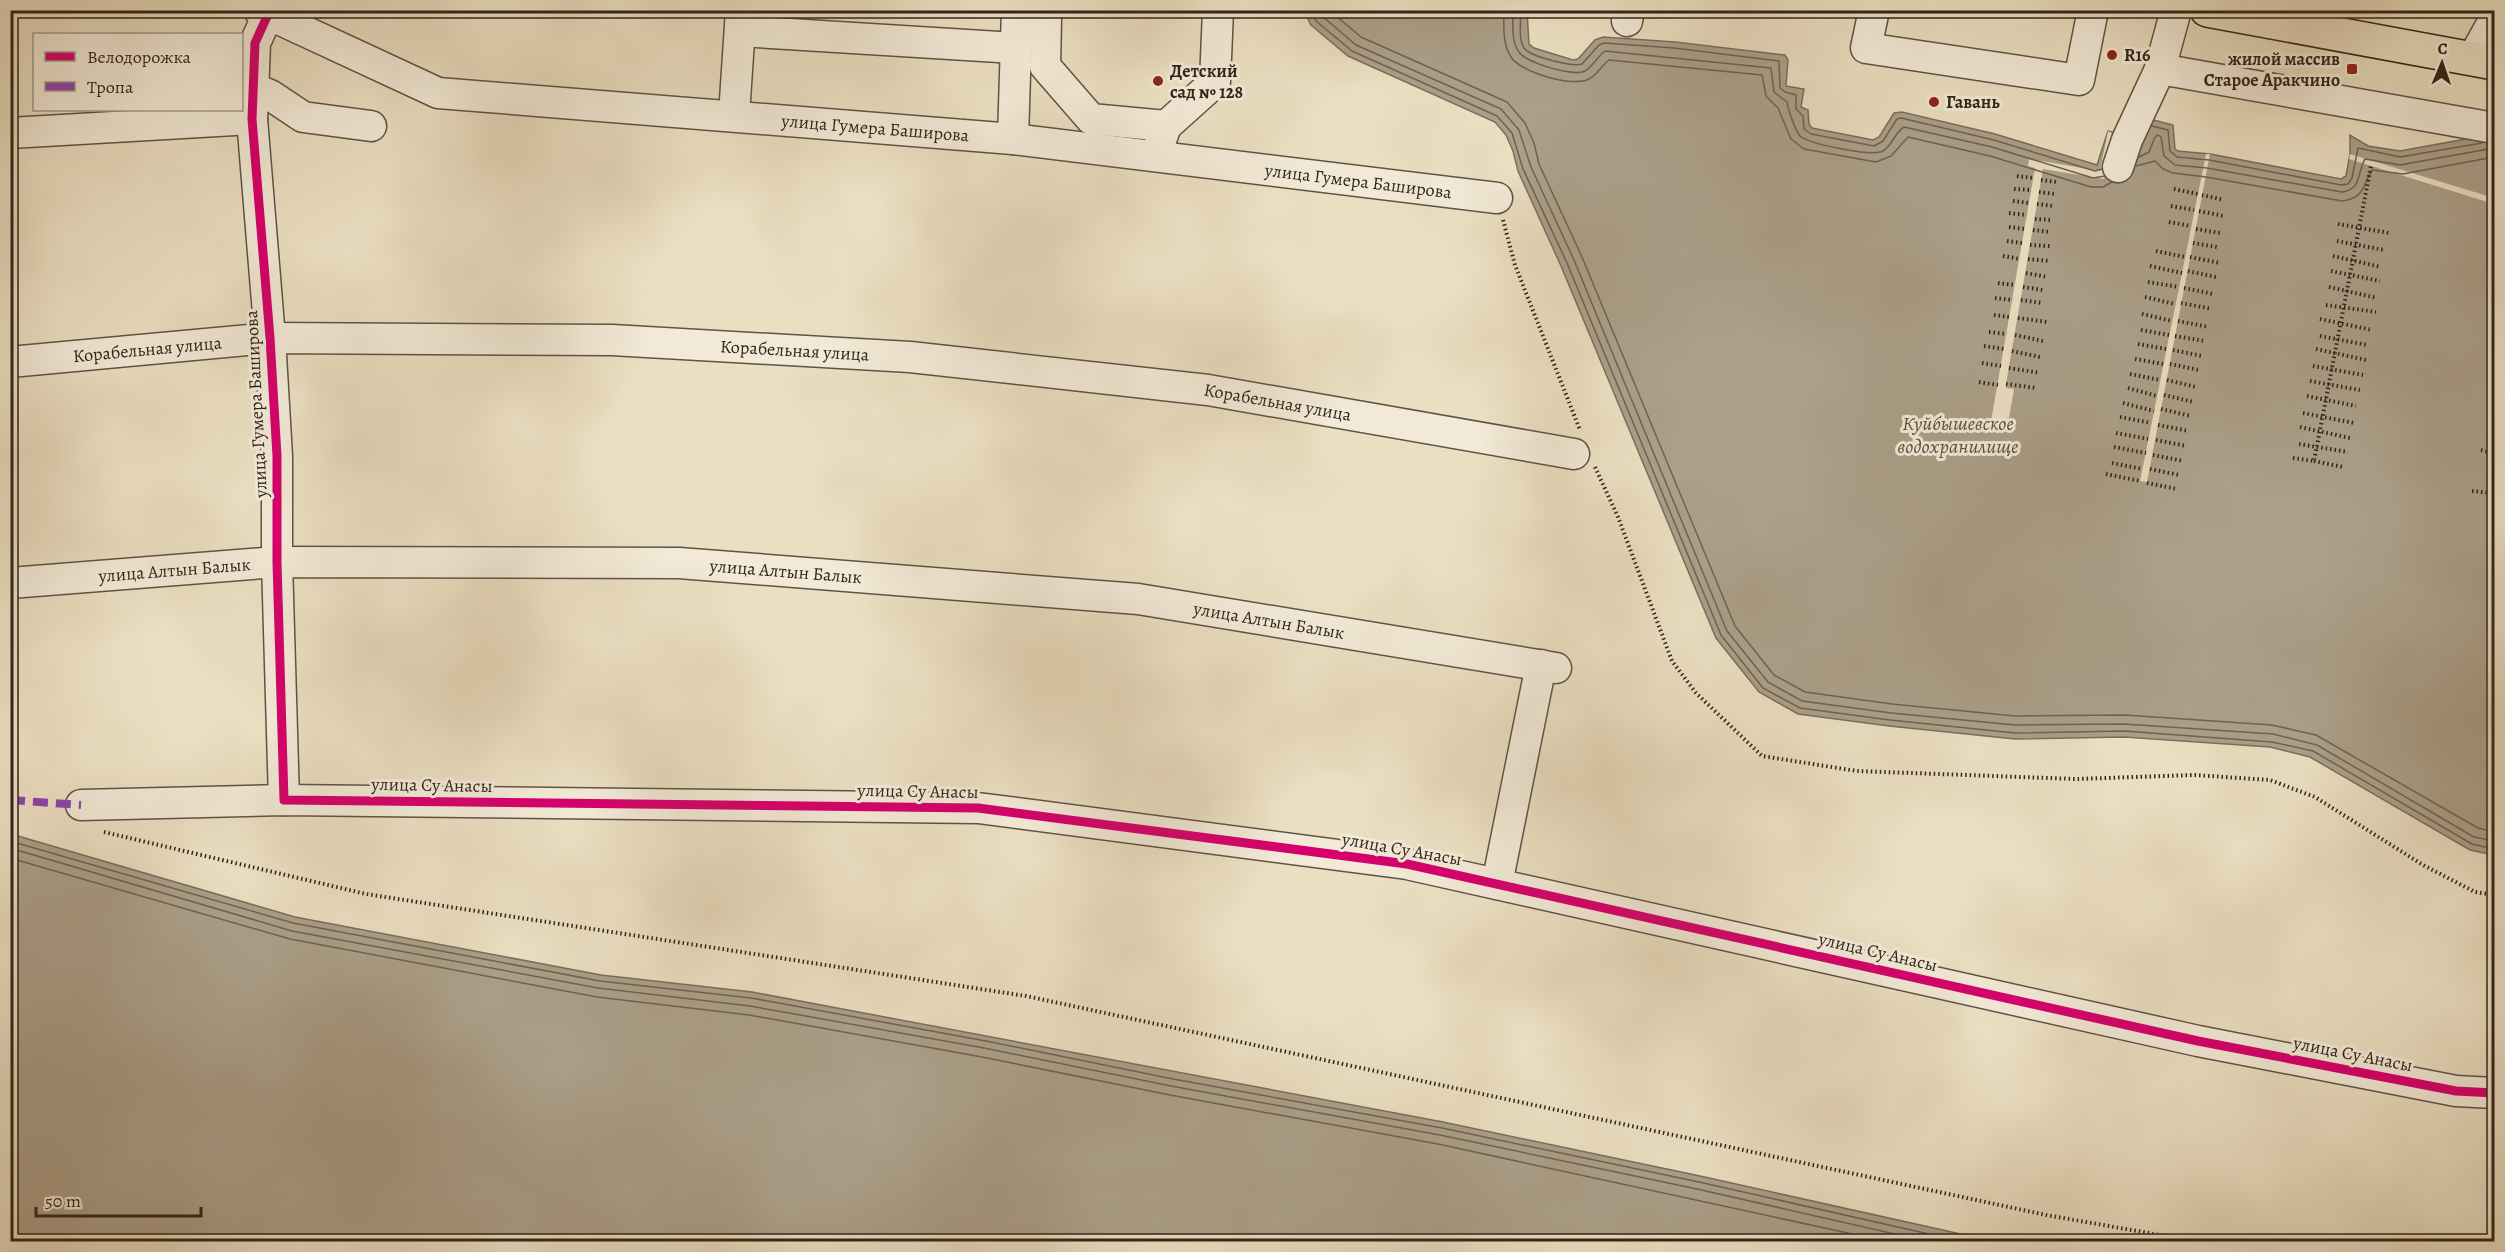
<svg xmlns="http://www.w3.org/2000/svg" width="2505" height="1252" viewBox="0 0 2505 1252" font-family="Alegreya,serif">
	<style>
		.water { fill: #ab9f89; stroke: #7a6e5d; stroke-width: 1.5 }
		.pier { fill: #ebdfc2 }
		.lines { fill: none; stroke-linecap: round; stroke-linejoin: round }
		.shore { stroke: #6e6252; stroke-width: 1.5 }
		.minor-casing { stroke: #5f5345; stroke-width: 33 }
		.major-casing { stroke: #30241b; stroke-width: 36 }
		.path { stroke: #30241b; stroke-width: 4; stroke-dasharray: 1.5 3; stroke-linecap: butt }
		.minor { stroke: #f2ead7; stroke-width: 30 }
		.major { stroke: #ebdfc2; stroke-width: 33 }
		.quiet { stroke: #8e44ad; stroke-width: 8; stroke-dasharray: 15 8; stroke-linecap: butt }
		.cycleway-casing { stroke: #f2ead7; stroke-width: 13 }
		.cycleway { stroke: #d6006c; stroke-width: 9 }
		.poi-dot { fill: #8f2418; stroke: #f2ead7; stroke-width: 2 }
		.labels { text-anchor: middle; dominant-baseline: central; stroke-width: 6; stroke-linejoin: round; paint-order: stroke }
		.poi-label { font-size: 18px; font-weight: bold; fill: #30241b; stroke: #f2ead7; text-anchor: start }
		.street-label { font-size: 18px; fill: #30241b; stroke: #f2ead7 }
		.water-label { font-size: 20px; font-style: italic; fill: #5b4f42; stroke: #f2ead7 }
	</style>
	<rect width="100%" height="100%" fill="#ebdfc2"/>
	<filter id="stains"><feTurbulence type="fractalNoise" baseFrequency=".00333" numOctaves="4"/><feColorMatrix values="0 0 0 0 .2 0 0 0 0 .09 0 0 0 0 .02 0 0 0 .5 -.17"/></filter>
	<radialGradient id="worn" r=".72"><stop offset=".6" stop-color="#630" stop-opacity="0"/><stop offset="1" stop-color="#630" stop-opacity=".3"/></radialGradient>
	<path class="water" d="M1304 11H1527L1529 44 1534 48 1573 60 1578 59 1595 40 1603 37 1675 42 1785 55 1788 60 1786 86 1804 89 1801 107 1808 110 1809 124 1812 128 1873 140 1879 137 1894 113 1902 112 1995 134 2097 165 2108 131 2119 134 2146 118 2173 125 2175 149 2178 151 2210 154 2341 179 2346 176 2350 154V135L2368 146 2400 151 2494 134V855L2470 850 2310 757 2270 747 2124 737 2015 739 1889 726 1798 714 1759 692 1716 638 1561 266 1518 171 1513 151 1506 135 1495 122 1348 56 1311 25Z
		M11 834 295 917 601 975 752 992 1443 1122 1700 1176 1992 1241H11Z"/>
	<path class="pier" d="M2108 131 2112 133 2104 179 2043 169 2006 384V388L2014 389 2007 430 1990 427 2035 168 2028 166 2029 159 2100 171Z
		M2206 154H2210L2147 482 2140 481Z
		M2350 154 2494 198V204L2349 159Z"/>
	<g class="lines">
		<path class="shore" d="M1310 10 1316 21 1352 51 1497 116 1512 133 1523 169 1567 263 1721 635 1763 688 1800 708 1890 720 2015 733 2124 731 2272 742 2313 751 2472 844 2494 849
			M1319 10 1322 16 1356 45 1501 109 1519 130 1531 167 1574 260 1727 631 1768 682 1802 701 1891 713 2015 725 2124 724 2273 734 2317 745 2474 837 2494 841
			M1329 10 1361 37 1507 102 1525 123 1534 143 1539 164 1582 257 1735 626 1774 675 1805 692 1892 704 2015 716 2125 715 2272 725 2316 735 2478 828 2494 832
			M1504 10C1504 25 1502 44 1511 57 1520 72 1573 88 1589 79 1597 75 1602 65 1609 60L1762 75 1766 96 1778 108 1791 139 1804 149 1876 162 1891 156 1908 137 1990 156 2091 187H2103L2112 182
			M1513 10C1513 23 1511 42 1519 52 1526 63 1574 77 1585 71 1593 66 1598 56 1605 51L1771 68 1774 92 1787 102C1788 109 1795 130 1800 136 1809 144 1872 157 1883 151 1892 146 1895 132 1904 127L1992 147 2093 178 2105 176
			M1521 10C1521 21 1518 39 1524 48 1531 57 1572 67 1582 64L1599 45 1604 43 1674 48 1779 61 1780 88 1785 92 1796 95V109L1803 116 1804 129 1811 134 1874 146 1883 141 1897 119 1901 118 1994 140 2095 171 2102 169
			M2152 126 2168 130 2170 151 2177 157 2209 160 2341 185 2348 184 2352 178 2358 148 2400 157 2482 143
			M2139 157 2149 152 2155 137 2158 135 2161 137 2164 156 2175 165 2207 168 2342 192C2362 190 2357 172 2365 159L2400 165 2494 148
			M2136 166 2155 161 2163 169 2173 173 2206 177 2342 201C2364 199 2363 185 2372 170L2403 174 2494 157
			M10 841 293 923 600 981 751 998 986 1041 1173 1079 1442 1128 1699 1182 1964 1242
			M10 848 292 931 598 988 750 1006 984 1048 1171 1086 1440 1135 1697 1189 1930 1242
			M10 858 290 939 597 997 749 1015 982 1057 1170 1095 1438 1144 1889 1242"/>
		<defs>
			<g id="minor">
				<path id="s1" d="M259 10 438 93 1013 139 1497 198"/>
				<path d="M270 10 255 43 252 119 270 338 277 456V562L284 800"/>
				<path d="M1874 10 1866 48 2079 80 2093 10"/>
				<path d="M1046 19 1045 66 1091 119 1166 126"/>
				<path d="M1627 21 1629 10"/>
				<path d="M740 31 1015 48"/>
				<path d="M2473 58 2494 20"/>
				<path d="M2160 69 2494 128"/>
				<path d="M253 88 270 95 303 117 371 126"/>
				<path d="M734 115 741 10"/>
				<path d="M10 133 252 119"/>
				<path d="M1013 139 1017 10"/>
				<path d="M1160 143 1166 126 1215 82 1218 10"/>
				<path d="M2118 167 2127 140 2160 69 2176 10"/>
				<path id="s2" d="M10 362 270 338 612 340 910 357 1208 390 1574 454"/>
				<path id="s3" d="M10 583 277 562 679 563 1138 599 1556 668"/>
				<path d="M81 805 284 800 978 808 1407 864 2198 1041 2456 1091 2494 1093"/>
				<path d="M1497 884 1541 665"/>
			</g>
			<path id="major" d="M2207 10 2494 63"/>
		</defs>
		<use href="#minor" class="minor-casing"/>
		<use href="#major" class="major-casing"/>
		<path class="path" d="M2017 176 2033 178
			M2041 180 2057 182
			M2014 189 2031 190
			M2174 189 2198 194
			M2039 192 2055 194
			M2202 195 2224 200
			M2013 201 2029 203
			M2037 204 2053 206
			M2171 206 2194 210
			M2199 211 2224 216
			M2009 213 2027 215
			M2035 219 2052 220
			M1503 220 1515 265 1580 430
			M2169 222 2191 226
			M2338 224 2389 233
			M2009 227 2025 229
			M2196 229 2220 233
			M2033 230 2051 232
			M2007 241 2022 243
			M2337 241 2384 250
			M2193 243 2217 247
			M2030 245 2050 246
			M2156 251 2185 257
			M2003 256 2020 259
			M2333 256 2381 267
			M2190 257 2220 263
			M2028 259 2049 261
			M2150 266 2182 273
			M2188 271 2216 277
			M2331 271 2380 281
			M2026 273 2047 277
			M2148 282 2179 287
			M1998 283 2015 285
			M2023 287 2043 290
			M2329 287 2377 298
			M2184 288 2213 294
			M2145 297 2175 304
			M1995 298 2013 300
			M2021 300 2042 303
			M2181 303 2212 309
			M2326 305 2376 312
			M2142 314 2172 321
			M1994 315 2009 317
			M2018 318 2047 322
			M2320 319 2372 330
			M2178 321 2209 327
			M2141 330 2169 335
			M1989 332 2007 334
			M2015 335 2043 341
			M2175 336 2204 341
			M2320 336 2367 345
			M2138 344 2166 349
			M1984 346 2004 349
			M2316 349 2366 360
			M2173 350 2202 356
			M2012 351 2040 357
			M2135 359 2163 364
			M1982 363 2001 366
			M2170 364 2199 370
			M2313 366 2363 375
			M2009 368 2040 373
			M2130 374 2160 380
			M2167 380 2196 387
			M2310 381 2360 390
			M1979 382 1998 385
			M2006 384 2036 388
			M2128 388 2157 396
			M2164 395 2194 402
			M2307 396 2356 406
			M2123 403 2154 411
			M2161 409 2191 416
			M2303 413 2354 423
			M2120 417 2151 423
			M2488 418 2494 420
			M2158 425 2189 431
			M2300 427 2350 438
			M2116 433 2148 439
			M2156 440 2186 446
			M2299 444 2348 452
			M2114 447 2146 453
			M2481 450 2494 453
			M2153 455 2183 461
			M2293 458 2314 461 2371 166
			M2314 461 2343 467
			M2112 463 2142 469
			M1595 467 1618 517 1672 661 1696 693 1762 756 1857 771 2076 779 2194 775 2270 780 2315 797 2423 865 2475 892 2494 895
			M2150 469 2179 475
			M2106 474 2140 481
			M2147 483 2177 489
			M2472 491 2492 493
			M104 832 366 894 1026 996 2046 1215 2200 1242"/>
		<use href="#minor" class="minor"/>
		<use href="#major" class="major"/>
		<path class="quiet" d="M10 800 81 805"/>
		<defs>
			<path id="cycleway" d="M270 10 255 43 252 119 270 338 277 456V562L284 800 978 808 1407 864 2198 1041 2456 1091 2494 1093"/>
		</defs>
		<use href="#cycleway" class="cycleway-casing"/>
		<use href="#cycleway" class="cycleway"/>
	</g>
	<g class="poi-dot">
		<circle cx="2112" cy="55" r="6"/>
		<rect x="2346" y="63" width="12" height="12" rx="3"/>
		<circle cx="1158" cy="81" r="6"/>
		<circle cx="1934" cy="102" r="6"/>
	</g>
	<g class="labels">
		<g class="poi-label">
			<text x="2124" y="55">R16</text>
			<text x="2340" y="59" text-anchor="end">жилой массив<tspan x="2340" dy="21">Старое Аракчино</tspan></text>
			<text x="1170" y="71">Детский<tspan x="1170" dy="21">сад № 128</tspan></text>
			<text x="1946" y="102">Гавань</text>
		</g>
		<g class="street-label">
			<text stroke="none"><textPath href="#s1" startOffset="636">улица Гумера Баширова</textPath></text>
			<text stroke="none"><textPath href="#s1" startOffset="1122">улица Гумера Баширова</textPath></text>
			<text stroke="none"><textPath href="#s2" startOffset="138">Корабельная улица</textPath></text>
			<text stroke="none"><textPath href="#s2" startOffset="786">Корабельная улица</textPath></text>
			<text stroke="none"><textPath href="#s2" startOffset="1272">Корабельная улица</textPath></text>
			<text transform="translate(256 404) rotate(-93)">улица Гумера Баширова</text>
			<text stroke="none"><textPath href="#s3" startOffset="165">улица Алтын Балык</textPath></text>
			<text stroke="none"><textPath href="#s3" startOffset="777">улица Алтын Балык</textPath></text>
			<text stroke="none"><textPath href="#s3" startOffset="1263">улица Алтын Балык</textPath></text>
			<text transform="translate(432 785) rotate(1)">улица Су Анасы</text>
			<text transform="translate(918 791) rotate(1)">улица Су Анасы</text>
			<text transform="translate(1402 849) rotate(10)">улица Су Анасы</text>
			<text transform="translate(1878 952) rotate(13)">улица Су Анасы</text>
			<text transform="translate(2353 1054) rotate(11)">улица Су Анасы</text>
		</g>
		<g class="water-label">
			<text x="1958" y="423">Куйбышевское<tspan x="1958" dy="23">водохранилище</tspan></text>
		</g>
	</g>
	<rect width="2505" height="1252" fill="none" stroke="#ebdfc2" stroke-width="36"/>
	<rect x="12" y="12" width="2481" height="1228" fill="none" stroke="#30241b" stroke-width="3"/>
	<rect x="18" y="18" width="2469" height="1216" fill="none" stroke="#30241b" stroke-width="1.5"/>
	<rect x="33" y="33" width="210" height="78" fill="#f2ead7" stroke="#a49b8c" stroke-width="1.5"/>
	<rect x="45" y="52" width="30" height="9" fill="#d6006c" stroke="#a49b8c" stroke-width="1.5"/>
	<text x="87" y="63" font-size="18" fill="#30241b">Велодорожка</text>
	<rect x="45" y="82" width="30" height="9" fill="#8e44ad" stroke="#a49b8c" stroke-width="1.5"/>
	<text x="87" y="93" font-size="18" fill="#30241b">Тропа</text>
	<g transform="translate(2442 63) rotate(2)" stroke="#f2ead7" stroke-width="4.5" paint-order="stroke">
	<path d="M0-4.5L10 22L0 15L-10 22Z" fill="#30241b"/>
	<text y="-9" font-size="16" font-weight="bold" text-anchor="middle" fill="#30241b">С</text>
	</g>
	<path d="M36 1207v9h165v-9" fill="none" stroke="#30241b" stroke-width="3"/>
	<text x="45" y="1207" font-size="18" fill="#30241b" stroke="#f2ead7" stroke-width="4.5" paint-order="stroke">50 m</text>
	<rect width="100%" height="100%" filter="url(#stains)"/>
	<rect width="100%" height="100%" fill="url(#worn)"/>
</svg>
